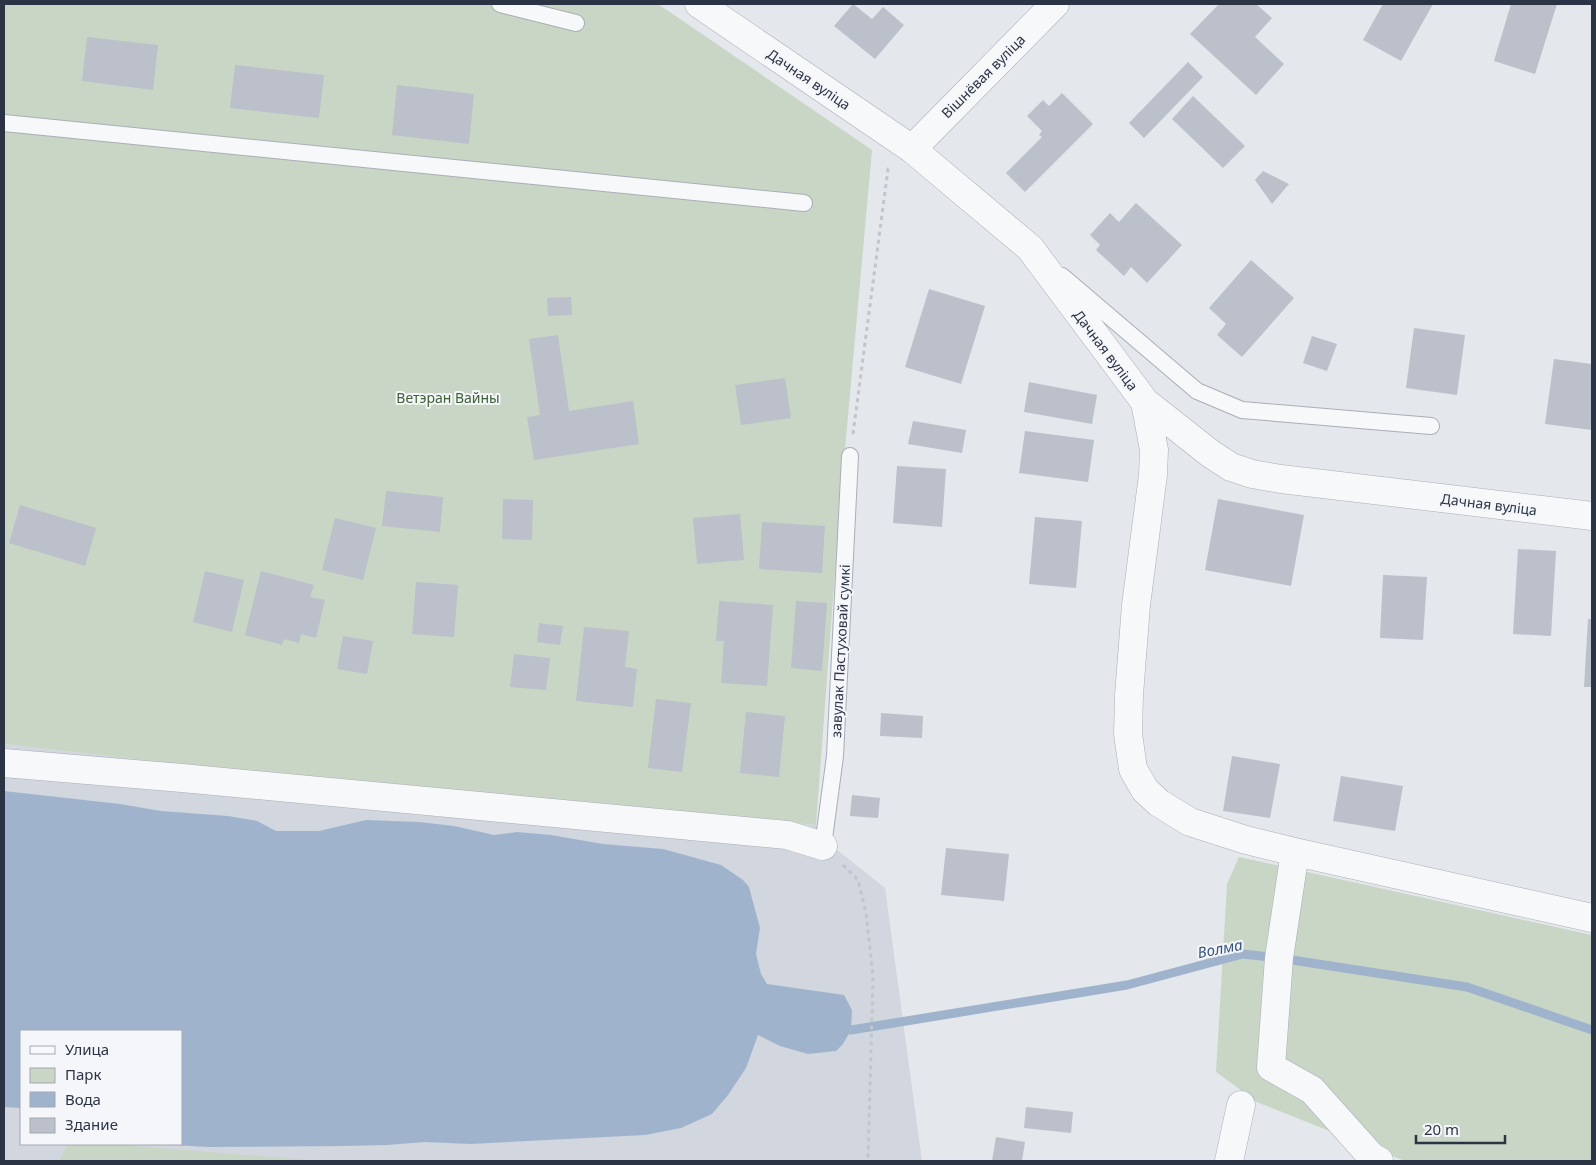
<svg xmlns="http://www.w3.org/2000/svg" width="1596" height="1165" viewBox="0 0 1596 1165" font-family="'Noto Sans',sans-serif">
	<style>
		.built { fill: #d2d6de; fill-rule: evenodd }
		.green { fill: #c9d6c5 }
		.water { fill: #9fb4cc }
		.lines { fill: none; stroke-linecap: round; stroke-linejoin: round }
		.stream { stroke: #9fb4cc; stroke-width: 9 }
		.building { fill: #bbc0ca }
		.service-casing { stroke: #a9aeb7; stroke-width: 18 }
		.minor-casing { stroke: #a9aeb7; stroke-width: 29 }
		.path { stroke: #c2c5cb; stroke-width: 3; stroke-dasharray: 4 4; stroke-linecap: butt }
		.service { stroke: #f7f8fa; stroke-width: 16 }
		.minor { stroke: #f7f8fa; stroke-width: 28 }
		.labels { text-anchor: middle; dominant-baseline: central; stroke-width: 4; stroke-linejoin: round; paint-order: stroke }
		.street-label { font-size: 14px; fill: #2b3445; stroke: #f4f6f9 }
		.park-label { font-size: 14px; fill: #3f6138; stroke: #f4f6f9 }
		.water-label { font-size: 15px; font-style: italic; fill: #34527a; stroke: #f4f6f9 }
	</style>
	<rect width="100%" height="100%" fill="#e4e7ec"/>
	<path class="built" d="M4 744 369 786 816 825 826 841 885 888 922 1161H4ZM21 1031H181V1144H21Z"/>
	<path class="green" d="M4 4H658L872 150 840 505 816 825 369 786 4 744Z
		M1239 857 1592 935V1161H1405L1257 1102 1216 1072 1227 884Z
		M68 1144H110L322 1161H59Z"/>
	<path class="water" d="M4 791 120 804 161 811 228 816 257 821 276 831H319L366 820 419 822 454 826 494 835 517 832 551 835 603 844 663 849 721 865 743 880 749 887 760 928 756 954 761 974 767 984 844 995 852 1010 851 1030 843 1044 836 1051 808 1054 780 1046 758 1035 746 1068 728 1095 712 1114 681 1128 645 1135 470 1144 425 1142 387 1145 345 1146 208 1147 172 1145 168 1144H181V1031H21V1108L4 1107Z"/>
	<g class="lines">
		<path class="stream" d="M851 1030 1127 985 1243 954 1279 958 1467 987 1592 1030"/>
	</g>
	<path class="building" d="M853 4 872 19 883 7 904 25 875 59 834 26Z
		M1219 4H1256L1272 18 1255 37 1284 64 1256 95 1190 34Z
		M1383 4H1433L1401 61 1363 40Z
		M1511 4H1557L1535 74 1494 61Z
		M87 37 158 45 153 90 82 81Z
		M1188 62 1203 77 1144 138 1129 123Z
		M235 65 324 75 319 118 230 108Z
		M397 85 474 94 469 144 392 135Z
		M1062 93 1093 124 1025 192 1006 173 1042 137 1039 135 1042 131 1027 116 1043 100 1049 106Z
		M1193 96 1245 146 1223 168 1172 119Z
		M1263 171 1289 184 1272 204 1255 180Z
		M1136 203 1182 245 1147 283 1131 267 1124 276 1096 250 1100 245 1090 235 1110 213 1119 222Z
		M1251 260 1294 298 1242 357 1217 335 1226 324 1209 308Z
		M929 289 985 306 961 384 905 367Z
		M571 297 572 315 548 316 547 298Z
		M1414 328 1465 335 1457 395 1406 388Z
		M558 335 569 411 633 401 639 444 534 460 527 417 540 415 529 339Z
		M1312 336 1337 344 1327 371 1303 363Z
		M1554 359 1592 364V430L1545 424Z
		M785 378 791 418 741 425 735 385Z
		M1029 382 1097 395 1092 424 1024 412Z
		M913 421 966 430 962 453 908 444Z
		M1025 431 1094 440 1088 482 1019 473Z
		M897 466 946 469 942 527 893 523Z
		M386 491 443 497 440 532 382 526Z
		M503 499 533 500 532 540 502 539Z
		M1218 499 1304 515 1291 586 1205 570Z
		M20 505 96 528 85 566 9 543Z
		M740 514 744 560 697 564 693 518Z
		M1035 517 1082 521 1076 588 1029 584Z
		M335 518 376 528 363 580 322 570Z
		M762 522 825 526 822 573 759 569Z
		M1518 549 1556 551 1551 636 1513 634Z
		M205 571 244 580 232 632 193 622Z
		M261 571 314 585 310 597 325 600 316 638 301 634 299 643 284 639 282 645 245 635Z
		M1383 575 1427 577 1423 640 1380 638Z
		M416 582 458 585 454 637 412 634Z
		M719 601 773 605 767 686 721 683 724 641H716Z
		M796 601 827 603 822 671 791 668Z
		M1588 619H1592V687H1584Z
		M539 623 563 626 560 645 537 642Z
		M584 627 629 631 625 667 637 669 633 707 576 701Z
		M343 636 373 641 367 674 337 669Z
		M514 654 550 658 546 690 510 687Z
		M656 699 691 703 682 772 648 768Z
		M746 712 785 716 779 777 740 773Z
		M881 713 923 716 922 738 880 736Z
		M1232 756 1280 764 1270 818 1223 811Z
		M1341 776 1403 786 1395 831 1333 821Z
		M852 795 880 798 878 818 850 816Z
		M946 848 1009 854 1004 901 941 895Z
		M1026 1107 1073 1112 1071 1133 1024 1128Z
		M996 1137 1025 1142 1022 1161H992Z"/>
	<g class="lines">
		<defs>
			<path id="service" d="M500 4 576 23
				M4 123 804 203
				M1062 276 1197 391 1242 410 1431 426
				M823 846 835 756 850 456"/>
			<path id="minor" d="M699 4 912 149 1030 248 1145 402 1211 454 1231 467 1252 474 1281 479 1592 516
				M912 149 1055 4
				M1145 402 1154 450 1153 475 1136 605 1129 695 1128 734 1133 769 1145 790 1159 803 1190 822 1246 840 1295 852 1592 918
				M4 763 182 778 787 835 823 846
				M1295 852 1279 958 1271 1067 1312 1090 1372 1157 1379 1161
				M1229 1161 1241 1105"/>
		</defs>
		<use href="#service" class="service-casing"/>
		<use href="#minor" class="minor-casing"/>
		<path class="path" d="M853 434 888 169 890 168
			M843 865 858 880 866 913 873 976 868 1161"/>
		<use href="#service" class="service"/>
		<use href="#minor" class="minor"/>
	</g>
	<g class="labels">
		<g class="street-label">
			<text transform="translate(983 76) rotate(-45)">Вішнёвая вуліца</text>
			<text transform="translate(809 79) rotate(34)">Дачная вуліца</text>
			<text transform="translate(1106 350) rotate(53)">Дачная вуліца</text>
			<text transform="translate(1489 504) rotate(7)">Дачная вуліца</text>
			<text transform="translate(840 651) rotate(-87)">завулак Пастуховай сумкі</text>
		</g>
		<g class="park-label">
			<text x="448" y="397">Ветэран Вайны</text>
		</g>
		<g class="water-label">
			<text transform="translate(1220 948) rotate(-11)">Волма</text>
		</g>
	</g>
	<rect width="1596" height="1165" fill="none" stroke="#2b3445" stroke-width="10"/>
	<rect x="20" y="1030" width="162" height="115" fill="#f4f6f9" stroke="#a4a8b1"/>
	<rect x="30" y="1046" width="25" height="8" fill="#f7f8fa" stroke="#a4a8b1"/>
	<text x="65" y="1055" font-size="15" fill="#2b3445">Улица</text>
	<rect x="30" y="1068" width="25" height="15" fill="#c9d6c5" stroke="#a4a8b1"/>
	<text x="65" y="1080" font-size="15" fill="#2b3445">Парк</text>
	<rect x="30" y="1092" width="25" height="15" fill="#9fb4cc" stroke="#a4a8b1"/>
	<text x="65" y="1105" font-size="15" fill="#2b3445">Вода</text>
	<rect x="30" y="1118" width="25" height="15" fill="#bbc0ca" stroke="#a4a8b1"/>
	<text x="65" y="1130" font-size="15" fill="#2b3445">Здание</text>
	<path d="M1416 1135v8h89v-8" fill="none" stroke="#2b3445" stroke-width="2.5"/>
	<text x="1424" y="1135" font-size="15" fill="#2b3445" stroke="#f4f6f9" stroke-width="4" paint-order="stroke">20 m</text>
</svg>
